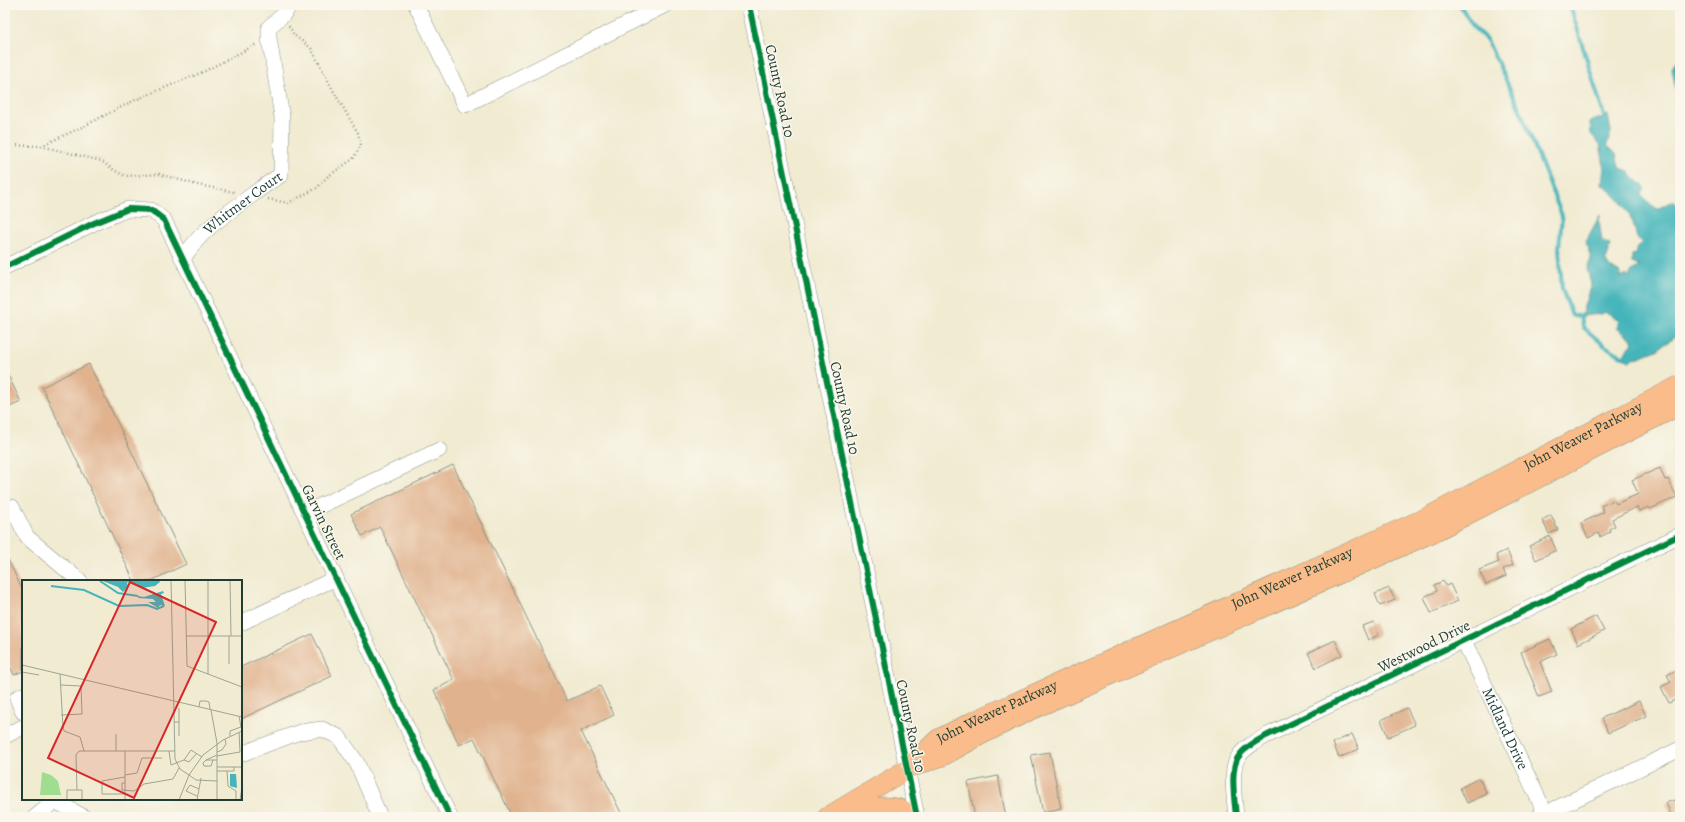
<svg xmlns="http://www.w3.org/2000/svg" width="1685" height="822" viewBox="0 0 1685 822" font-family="Alegreya,serif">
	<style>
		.water { fill: #45b5bb; stroke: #327978 }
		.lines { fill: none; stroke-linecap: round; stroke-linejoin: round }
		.stream { stroke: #45b5bb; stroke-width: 4 }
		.building { fill: #e0b28e }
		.minor-casing { stroke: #889483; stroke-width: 16 }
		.major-casing { stroke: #889483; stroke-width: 20 }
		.path { stroke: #889483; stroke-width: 2.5; stroke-dasharray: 1 3; stroke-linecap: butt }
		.minor { stroke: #fff; stroke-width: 15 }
		.major { stroke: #f9bc8a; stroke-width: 19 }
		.cycleway-casing { stroke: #fbf7ec; stroke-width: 8 }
		.cycleway { stroke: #00873e; stroke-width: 6 }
		.labels { text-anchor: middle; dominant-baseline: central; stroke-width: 3; stroke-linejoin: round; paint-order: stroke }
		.street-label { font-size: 15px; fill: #1f3d34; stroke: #fbf7ec }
		.inset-river { fill: none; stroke: #45b5bb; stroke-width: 2 }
		.inset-road { fill: none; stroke: #9da593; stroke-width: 1 }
		.view { fill: #d62828; fill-opacity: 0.15; stroke: #d62828; stroke-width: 2 }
		.inset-edge { fill: none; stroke: #1f3d34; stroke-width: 2 }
	</style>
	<rect width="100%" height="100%" fill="#fbf7ec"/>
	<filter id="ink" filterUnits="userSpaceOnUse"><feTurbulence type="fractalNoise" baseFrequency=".025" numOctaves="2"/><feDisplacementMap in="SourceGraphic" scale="8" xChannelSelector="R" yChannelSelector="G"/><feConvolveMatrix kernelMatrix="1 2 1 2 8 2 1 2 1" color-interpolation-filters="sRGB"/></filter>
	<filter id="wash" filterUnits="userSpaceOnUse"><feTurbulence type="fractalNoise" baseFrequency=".012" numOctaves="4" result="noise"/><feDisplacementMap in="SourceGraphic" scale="16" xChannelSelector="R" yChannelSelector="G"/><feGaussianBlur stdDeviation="0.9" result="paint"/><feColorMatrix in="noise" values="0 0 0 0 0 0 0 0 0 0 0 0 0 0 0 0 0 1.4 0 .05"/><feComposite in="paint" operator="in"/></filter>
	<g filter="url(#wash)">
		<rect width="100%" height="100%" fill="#f1ebd2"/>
		<path class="water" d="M1680 56V114L1672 68Z
			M1608 115 1611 132 1607 145 1616 154 1619 167 1630 173 1645 188 1641 196 1657 209 1672 201 1680 207 1677 235 1680 240V333L1657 350 1629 361 1622 356 1633 343 1631 338 1617 328 1619 320 1606 312 1601 314 1581 316 1591 284 1587 269 1591 259 1586 241 1600 215 1599 221 1602 241 1610 245 1605 260 1609 266 1620 273V278L1626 275 1629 277 1632 271 1639 266 1632 263V255L1637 254 1636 249 1642 242 1637 239C1633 213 1621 200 1602 184L1604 166 1600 144 1591 134 1590 122Z"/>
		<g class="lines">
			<path class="stream" d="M1460 5 1474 28 1487 40 1521 112 1562 216 1559 247 1562 289 1572 315 1581 316 1583 327 1605 346 1622 356
				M1570 5 1604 116"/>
		</g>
		<g id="blocks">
			<path class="building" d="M89 364 186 564 151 581H134L42 387Z
				M5 369 21 402 5 409Z
				M453 465 567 701 600 686 614 715 581 731 623 817H512L474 738 459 745 434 690 454 680 380 527 362 536 351 514Z
				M1660 468 1665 480 1668 479 1677 497 1650 509 1649 507 1639 511 1637 507 1612 519 1615 526 1609 529 1610 532 1600 537 1598 533 1588 538 1581 523 1604 512 1601 506 1614 500 1616 504 1638 494 1632 480Z
				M1551 515 1558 530 1549 534 1542 520Z
				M1550 536 1556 550 1536 560 1529 546Z
				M1507 550 1513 565 1503 569 1506 576 1486 585 1479 570 1499 562 1496 555Z
				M5 553 23 591V671L14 675 5 655Z
				M1443 581 1446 586 1450 584 1458 601 1431 613 1424 597 1437 591 1434 585Z
				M1389 588 1395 600 1380 606 1375 594Z
				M1596 616 1604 631 1578 644 1571 629Z
				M1374 622 1379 635 1368 640 1362 626Z
				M312 634 332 676 241 719V667Z
				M1550 639 1557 654 1540 662 1552 692 1539 697 1521 652Z
				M1335 640 1342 655 1316 668 1308 653Z
				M1680 668V700L1679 698 1669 703 1661 687 1671 682 1667 675Z
				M1639 701 1646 716 1608 733 1602 718Z
				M1407 708 1415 725 1388 737 1381 720Z
				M1352 734 1359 749 1339 758 1333 743Z
				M1050 752 1061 809 1043 813 1031 755Z
				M998 776 1006 817H975L968 782Z
				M1479 778 1487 794 1467 803 1460 788Z
				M1680 798V817H1672L1666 803Z"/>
		</g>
	</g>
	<g filter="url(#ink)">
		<use href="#blocks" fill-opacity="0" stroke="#889483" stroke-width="1"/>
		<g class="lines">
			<defs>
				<g id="minor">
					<path d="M416 5 465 105 665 5"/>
					<path d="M749 5 917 817"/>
					<path id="s1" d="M183 259C198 234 220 218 243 202 256 192 267 183 281 175L282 117 269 38V27L282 16 290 5"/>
					<path d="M5 267 94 223 128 209 151 210 164 220 450 817"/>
					<path d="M5 511 12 507 27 537 80 581"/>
					<path d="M305 513 439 450"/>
					<path d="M241 623 336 578"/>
					<path id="s2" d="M1464 641 1547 817"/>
					<path d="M23 695 17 698 23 712"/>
					<path d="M5 736 23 727"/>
					<path d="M241 754 300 732 322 729 339 737 357 763 380 817"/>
					<path d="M54 799 55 801 84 817"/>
					<path d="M35 817 55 801"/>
					<path d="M1236 817C1235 802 1229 768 1239 756 1245 747 1257 741 1266 736L1680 535"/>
					<path d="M1538 817 1680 749"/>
				</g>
				<g id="major">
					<path id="s3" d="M912 764 938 739 976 720 1425 518 1680 385"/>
					<path d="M841 816C863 810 894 798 913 817"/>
					<path d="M827 817 907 769 945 755 981 735 1031 710 1432 533 1680 405"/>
				</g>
			</defs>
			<use href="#minor" class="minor-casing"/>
			<use href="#major" class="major-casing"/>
			<path class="path" d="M5 145 41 146 101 161 114 170 125 176 159 174 198 185 234 192
				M41 146 78 129 133 101 205 71 257 44
				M268 199 288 203 317 188 327 177 353 159 361 145 358 133 334 92 311 48 294 35 289 26"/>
			<use href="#minor" class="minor"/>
			<use href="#major" class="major"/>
			<defs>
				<path id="cycleway" d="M749 5 917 817
					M5 267 94 223 128 209 151 210 164 220 450 817
					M1236 817C1235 802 1229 768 1239 756 1245 747 1257 741 1266 736L1680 535"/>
			</defs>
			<use href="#cycleway" class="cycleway-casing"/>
			<use href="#cycleway" class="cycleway"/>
		</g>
	</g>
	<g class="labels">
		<g class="street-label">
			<text transform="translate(780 91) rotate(78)">County Road 10</text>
			<text stroke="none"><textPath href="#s1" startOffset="83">Whitmer Court</textPath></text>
			<text transform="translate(845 408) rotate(78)">County Road 10</text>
			<text stroke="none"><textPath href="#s3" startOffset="749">John Weaver Parkway</textPath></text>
			<text transform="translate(324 522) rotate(64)">Garvin Street</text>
			<text stroke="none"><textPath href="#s3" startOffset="425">John Weaver Parkway</textPath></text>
			<text transform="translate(1424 646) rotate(-26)">Westwood Drive</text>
			<text stroke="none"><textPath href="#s3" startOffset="101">John Weaver Parkway</textPath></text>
			<text transform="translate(911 726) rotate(78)">County Road 10</text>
			<text stroke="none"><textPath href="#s2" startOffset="97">Midland Drive</textPath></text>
		</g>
	</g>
	<g transform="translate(22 580)">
		<rect width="220" height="220" fill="#f1ebd2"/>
		<path d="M20 192 29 195 36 201 39 215H18Z" fill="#a1dd90"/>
		<path d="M78 0H137L138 2 133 6 120 8 105 2 106 7 101 12 96 7ZM141 11 142 13 139 14 143 26 138 25 136 28 126 22H134L131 19 116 18V16L122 17ZM208 194H214L215 208 208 206Z" fill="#45b5bb"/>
		<path class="inset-river" d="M78 1 96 13 116 16M29 6 62 10 97 26 125 25 135 29 142 26"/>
		<path class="inset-road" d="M149 0 153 179 158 189 167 195M163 0 165 86 220 107M186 0V94M208 0 209 56M164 56H220M207 56V84M0 85 220 137M0 92 17 95M38 94 41 147 42 151 58 157 62 171M39 105 59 106 60 134 39 135M177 127 178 121H184L187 122 188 129M189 130 195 163V220M152 142H157V128M157 142V156M94 154V171M208 156V151L219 147 217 136M103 171V220M147 171 149 185 162 180 169 170 180 177M195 172 200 170 204 164 203 159M195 175 184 180H195M195 176 218 172 217 152M162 180 167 182 175 173M184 180 181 183 182 186H189L191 180M195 187H220M195 191H212V187M205 191 206 206 214 211V220M103 195 115 193 120 178H140M167 195 174 200 195 201M103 197 80 201V214H103M103 203H100V210L112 211 122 204 151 199 157 188M55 210H60V220M175 216 164 211 168 205 177 209M45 220V210H55L54 175 57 171H153M157 220 167 195 181 175 201 160 220 151M175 220 179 198M218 220 220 207"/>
		<path class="view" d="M108 2 194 42 112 218 26 178Z"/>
		<rect width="220" height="220" class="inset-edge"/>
	</g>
	<rect width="1685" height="822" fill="none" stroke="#fbf7ec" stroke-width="20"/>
</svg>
